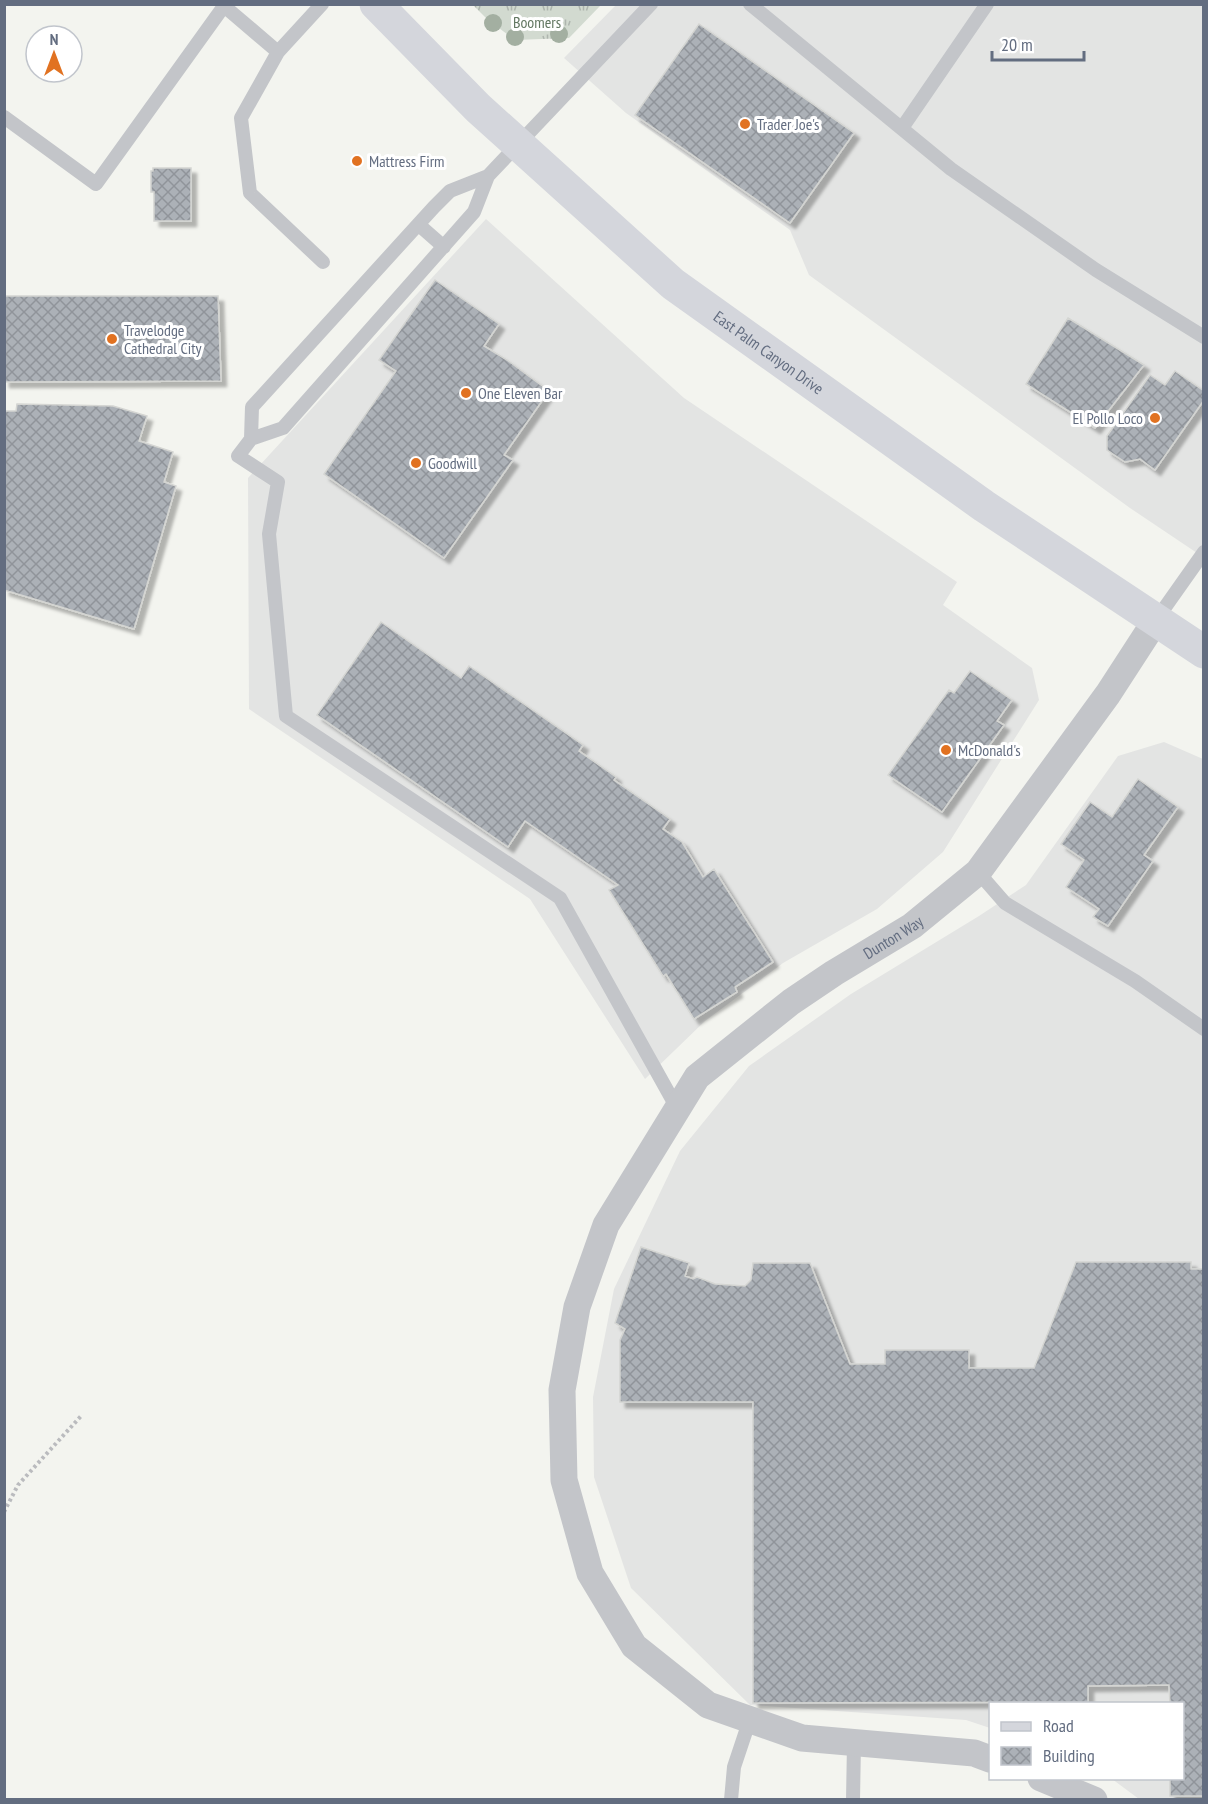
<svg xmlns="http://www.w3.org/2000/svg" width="1208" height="1804" viewBox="0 0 1208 1804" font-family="'PT Sans Narrow',sans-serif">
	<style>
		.built { fill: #e3e4e3 }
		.grass { fill: url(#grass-tufts) }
		.building { fill: url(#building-cross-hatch); stroke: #d4d5d2; stroke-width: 1.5; filter: url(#shadow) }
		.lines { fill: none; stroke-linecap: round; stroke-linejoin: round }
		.path { stroke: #babbbe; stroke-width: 4; stroke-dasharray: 3 3; stroke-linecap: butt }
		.service { stroke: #c3c5c9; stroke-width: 14 }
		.minor { stroke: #c3c5c9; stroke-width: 27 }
		.primary { stroke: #d4d6dc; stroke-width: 33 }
		.tree { fill: #a3afa1 }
		.poi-dot { fill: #e17221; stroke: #fff; stroke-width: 2 }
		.labels { text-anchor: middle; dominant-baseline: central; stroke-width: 6; stroke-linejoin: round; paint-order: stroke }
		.park-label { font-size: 16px; fill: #627761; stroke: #fff }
		.poi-label { font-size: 16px; fill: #636d80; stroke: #fff; text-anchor: start }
		.street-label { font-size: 16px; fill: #636d80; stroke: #fff }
	</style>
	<defs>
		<pattern id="grass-tufts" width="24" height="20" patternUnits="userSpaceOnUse" patternTransform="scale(1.5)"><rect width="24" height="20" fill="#d2dad0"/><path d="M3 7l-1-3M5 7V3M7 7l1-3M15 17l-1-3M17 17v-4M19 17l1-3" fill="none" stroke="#aeb5ae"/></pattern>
		<pattern id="building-cross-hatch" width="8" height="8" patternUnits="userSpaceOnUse" patternTransform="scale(1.5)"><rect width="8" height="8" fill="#acb1b7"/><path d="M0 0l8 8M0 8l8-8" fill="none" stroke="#90949a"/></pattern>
		<filter id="shadow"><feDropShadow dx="5.5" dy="5.5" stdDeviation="1.5" flood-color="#0004"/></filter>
	</defs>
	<rect width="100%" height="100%" fill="#f3f4ef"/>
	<path class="built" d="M616 5H1203V557L1130 508 809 275 790 230 626 113 564 58Z
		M486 219 684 398 957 582 943 605 1032 668 1039 700 943 852 877 909 783 963 705 1021 645 1079 530 899 249 709 248 478Z
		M1164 742 1203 759V1799H1139L1112 1779 1182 1778V1704H990V1728L966 1720 750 1705 631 1588 594 1477 593 1397 614 1289 680 1151 749 1066 851 994 979 916 1026 885 1118 756Z"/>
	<path class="grass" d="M473 5H601L569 38 515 40 488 20Z"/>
	<path class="building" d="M699 24 854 133 790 223 635 115Z
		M153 168H191V221H154V192H151V171H153Z
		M435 280 499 324 484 346 507 360 549 391 504 455 513 460 444 558 324 474 396 371 379 360Z
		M4 296H218L221 381 4 382Z
		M1068 318 1144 365 1095 428 1026 384Z
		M1175 371 1204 391V400L1155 470 1140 459 1125 462 1107 450V436L1150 375 1165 385Z
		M17 404 113 406 147 416 139 441 173 452 164 482 176 486 134 629 4 590V411H16Z
		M381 622 461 678 469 666 583 745 579 751 616 777 614 780 670 819 663 829 682 842 703 877 714 869 773 962 735 987 737 992 694 1019 666 974 663 976 609 890 618 885 525 821 508 847 317 715Z
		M970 671 1012 700 997 721 1004 725 942 812 888 775 949 690 954 693Z
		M1138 779 1178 807 1144 855 1153 861 1108 926 1093 917 1099 909 1066 887 1084 860 1061 844 1090 802 1112 817Z
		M641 1247 689 1263 685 1276 693 1279 697 1277 715 1284 745 1286 751 1280 753 1263H810L850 1364H885V1350H969V1368H1034L1076 1262H1191V1269H1204V1796H1170V1778H1182V1704H1170L1169 1685 1088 1686V1702L753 1703V1402H620V1340L625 1329 615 1323Z"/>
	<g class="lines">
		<path class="path" d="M4 1512 18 1485 82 1415"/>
		<path class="service" d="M226 4 224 6 278 52
			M322 4 278 52 241 118 250 193 323 262
			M750 4 951 169 1096 270 1204 337
			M4 117 96 184 224 6 223 4
			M902 128 987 4
			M488 176 474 212 283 428 251 439 238 456 278 482 269 534 286 716 560 898 677 1108
			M419 225 444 247
			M251 439 252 407 434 207 450 191 488 176 651 4
			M1156 620 1204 552
			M978 872 1005 903 1135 981 1204 1029
			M731 1800 734 1767 750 1719
			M853 1800 854 1743"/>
		<g class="minor">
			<path id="s1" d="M990 1759 974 1753 802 1738 708 1705 634 1646 590 1573 564 1480 562 1390 577 1307 606 1225 697 1077 791 1002 834 973 912 926 978 872 1108 694 1156 620"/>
			<path d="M1041 1778 1094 1800"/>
		</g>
		<path class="primary" id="s2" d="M376 4 478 108 673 284 984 506 1204 652"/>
	</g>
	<g class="tree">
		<circle cx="493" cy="23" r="9"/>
		<circle cx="559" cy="34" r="9"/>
		<circle cx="515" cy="37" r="9"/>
	</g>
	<g class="poi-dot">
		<circle cx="745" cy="124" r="6"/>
		<circle cx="357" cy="161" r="6"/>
		<circle cx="112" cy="339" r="6"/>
		<circle cx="466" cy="393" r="6"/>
		<circle cx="1155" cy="418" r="6"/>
		<circle cx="416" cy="463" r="6"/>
		<circle cx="946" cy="750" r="6"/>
	</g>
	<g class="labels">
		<g class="park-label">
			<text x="537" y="22">Boomers</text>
		</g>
		<g class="poi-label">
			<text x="757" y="124">Trader Joe's</text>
			<text x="369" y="161">Mattress Firm</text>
			<text x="124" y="330">Travelodge<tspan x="124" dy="18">Cathedral City</tspan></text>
			<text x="478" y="393">One Eleven Bar</text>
			<text x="1143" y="418" text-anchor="end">El Pollo Loco</text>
			<text x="428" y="463">Goodwill</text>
			<text x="958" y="750">McDonald's</text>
		</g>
		<g class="street-label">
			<text stroke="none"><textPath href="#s2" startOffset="526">East Palm Canyon Drive</textPath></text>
			<text stroke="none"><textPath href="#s1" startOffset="1242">Dunton Way</textPath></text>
		</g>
	</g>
	<rect width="1208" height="1804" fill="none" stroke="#636d80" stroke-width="12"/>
	<rect x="989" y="1702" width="195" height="78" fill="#ffffff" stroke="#c1c5cc" stroke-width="1.5"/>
	<rect x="1001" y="1722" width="30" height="9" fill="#d4d6dc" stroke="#c1c5cc" stroke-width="1.5"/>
	<text x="1043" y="1732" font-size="18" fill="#636d80">Road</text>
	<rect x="1001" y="1747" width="30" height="18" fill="url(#building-cross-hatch)" stroke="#c1c5cc" stroke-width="1.5"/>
	<text x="1043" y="1762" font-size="18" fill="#636d80">Building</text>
	<g transform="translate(54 54)"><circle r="28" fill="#ffffff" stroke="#c1c5cc" stroke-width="1.5"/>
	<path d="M0-4.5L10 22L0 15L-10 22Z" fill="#e17221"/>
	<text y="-9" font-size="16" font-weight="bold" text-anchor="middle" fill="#636d80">N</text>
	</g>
	<path d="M992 51v9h92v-9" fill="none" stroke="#636d80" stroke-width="3"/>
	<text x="1001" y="51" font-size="18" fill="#636d80" stroke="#ffffff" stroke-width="4.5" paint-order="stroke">20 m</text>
</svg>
